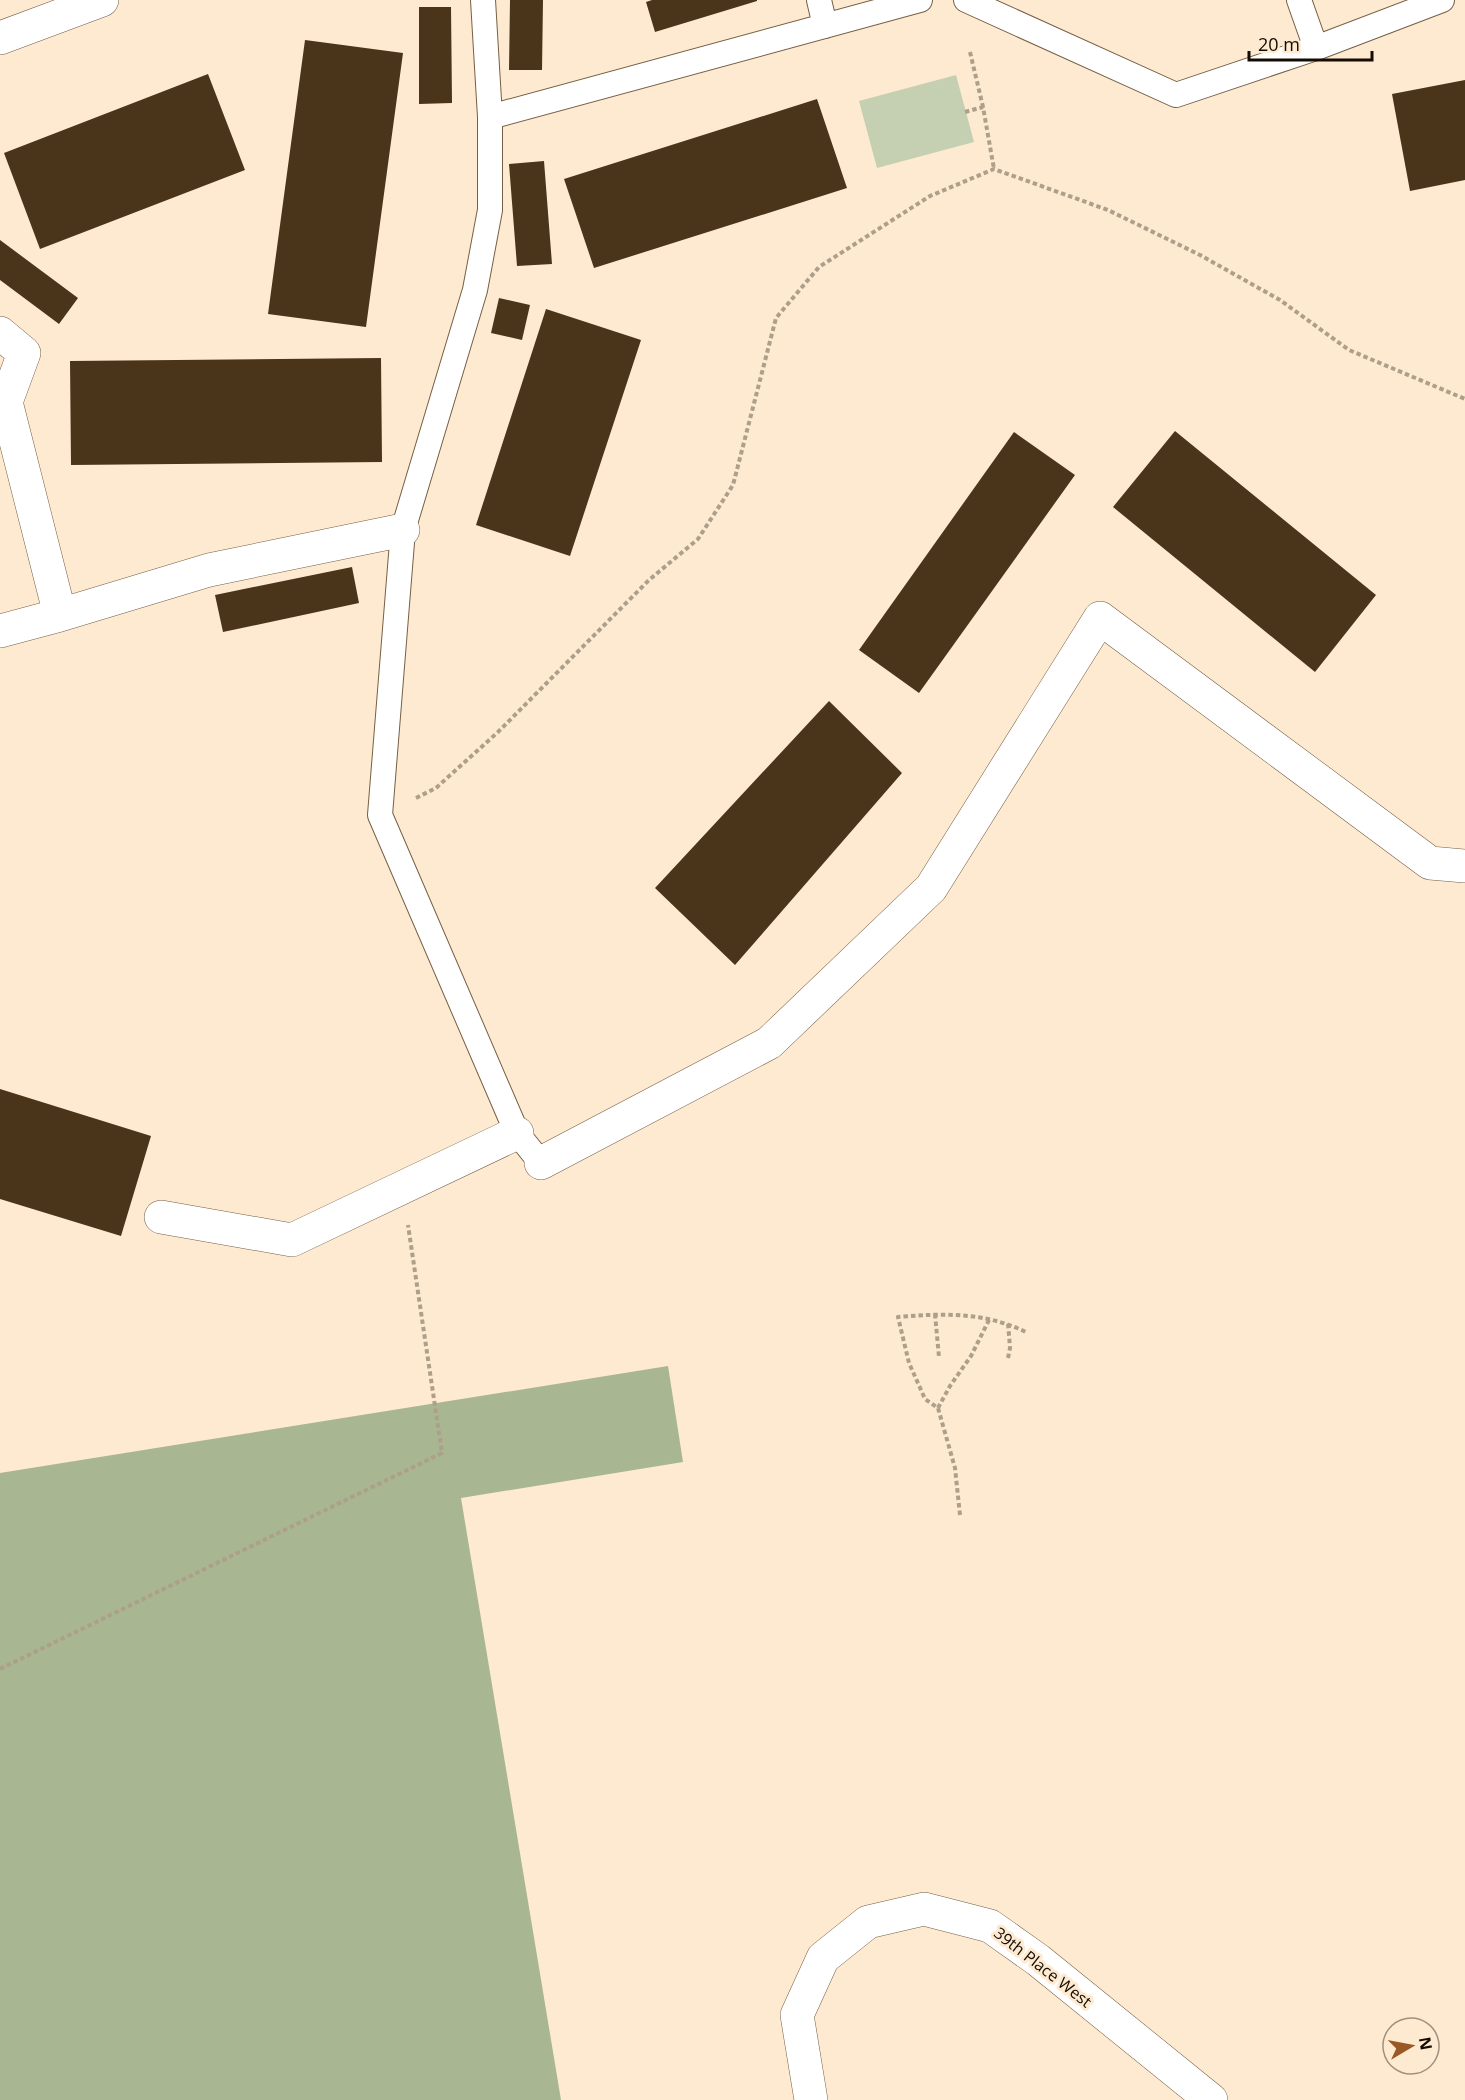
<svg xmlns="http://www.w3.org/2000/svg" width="1465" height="2100" viewBox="0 0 1465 2100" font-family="'Open Sans',sans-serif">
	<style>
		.green { fill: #c4d0b1 }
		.forest { fill: #a8b692 }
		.building { fill: #4a351b }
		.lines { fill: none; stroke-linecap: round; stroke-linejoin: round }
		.lane-casing { stroke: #755f44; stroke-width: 26 }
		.street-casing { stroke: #755f44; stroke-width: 34 }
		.secondary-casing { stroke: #755f44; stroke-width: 34 }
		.path { stroke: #ae9f8b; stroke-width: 4; stroke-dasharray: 4.5 3; stroke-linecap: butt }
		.lane { stroke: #fff; stroke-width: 24 }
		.street { stroke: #fff; stroke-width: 33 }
		.secondary { stroke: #fff; stroke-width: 33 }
		.labels { text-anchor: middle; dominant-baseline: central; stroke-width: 6; stroke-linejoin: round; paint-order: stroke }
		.street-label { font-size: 16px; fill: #140c03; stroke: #feead1 }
	</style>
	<rect width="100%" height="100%" fill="#feead1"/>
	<path class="green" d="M956 75 974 142 877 168 859 101Z"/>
	<path class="forest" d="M668 1366 683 1462 461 1498 561 2100H0V1473Z"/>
	<path class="building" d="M510 0H543L542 70H509Z
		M652 0H757V1L655 32 646 2Z
		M419 7H451L452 103 419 104Z
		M305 40 403 53 366 327 268 314Z
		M208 74 245 170 40 249 4 153Z
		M1465 80V180L1410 191 1392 94Z
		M817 99 847 188 594 268 564 179Z
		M544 161 552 264 517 266 509 164Z
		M0 240 78 298 59 324 0 280Z
		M499 298 530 305 522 340 491 333Z
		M546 309 641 340 570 556 476 525Z
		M381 358 382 462 71 465 70 361Z
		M1175 431 1376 595 1315 672 1113 507Z
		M1014 432 1075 475 919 693 859 650Z
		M352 567 359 603 223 632 215 595Z
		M829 701 902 773 735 965 655 888Z
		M0 1089 151 1136 121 1236 0 1199Z"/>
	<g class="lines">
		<defs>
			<path id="lane" d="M483 0 490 117V210L475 290 403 530 380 815 517 1133 541 1163
				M819 0 825 26
				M966 0 1176 95 1316 48 1442 0
				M1299 0 1316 48
				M490 117 920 0"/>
			<path id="street" d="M0 333 24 353 6 402 60 615
				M0 631 60 615 209 570 403 530
				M541 1163 769 1043 931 888 1100 618 1430 863 1465 866
				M161 1217 292 1240 517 1133
				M811 2100 797 2015 823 1958 868 1922 924 1909 990 1926 1038 1960 1211 2100"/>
			<path id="secondary" d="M0 38 102 0"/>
		</defs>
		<use href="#lane" class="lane-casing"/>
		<use href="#street" class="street-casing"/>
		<use href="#secondary" class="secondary-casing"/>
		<path class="path" d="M970 52 983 107
			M965 112 983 107 994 169
			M416 798 436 788 498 732 649 580 698 539 733 485 776 318 819 267 930 196 994 169 1108 210 1200 255 1280 300 1349 350 1465 399
			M935 1314 939 1357
			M1008 1358 1010 1348 1008 1323
			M938 1408 950 1386 971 1356 990 1318
			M960 1515 955 1468 938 1408 925 1399 909 1363 898 1317C944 1313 986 1312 1028 1333
			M0 1669 442 1453 408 1225"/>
		<use href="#lane" class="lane"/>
		<use href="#street" class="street"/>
		<use href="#secondary" class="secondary"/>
	</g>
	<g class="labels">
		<g class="street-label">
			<text transform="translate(1043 1967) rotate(38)">39th Place West</text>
		</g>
	</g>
	<g transform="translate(1411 2046) rotate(80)"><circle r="28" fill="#feead1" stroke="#a0917f" stroke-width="1.5"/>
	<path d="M0-4.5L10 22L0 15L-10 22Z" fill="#9a5825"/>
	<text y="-9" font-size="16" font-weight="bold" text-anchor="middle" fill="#140c03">N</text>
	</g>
	<path d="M1249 51v9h123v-9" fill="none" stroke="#140c03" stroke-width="3"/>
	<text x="1258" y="51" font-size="18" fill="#140c03" stroke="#feead1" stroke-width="4.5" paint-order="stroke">20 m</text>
</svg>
